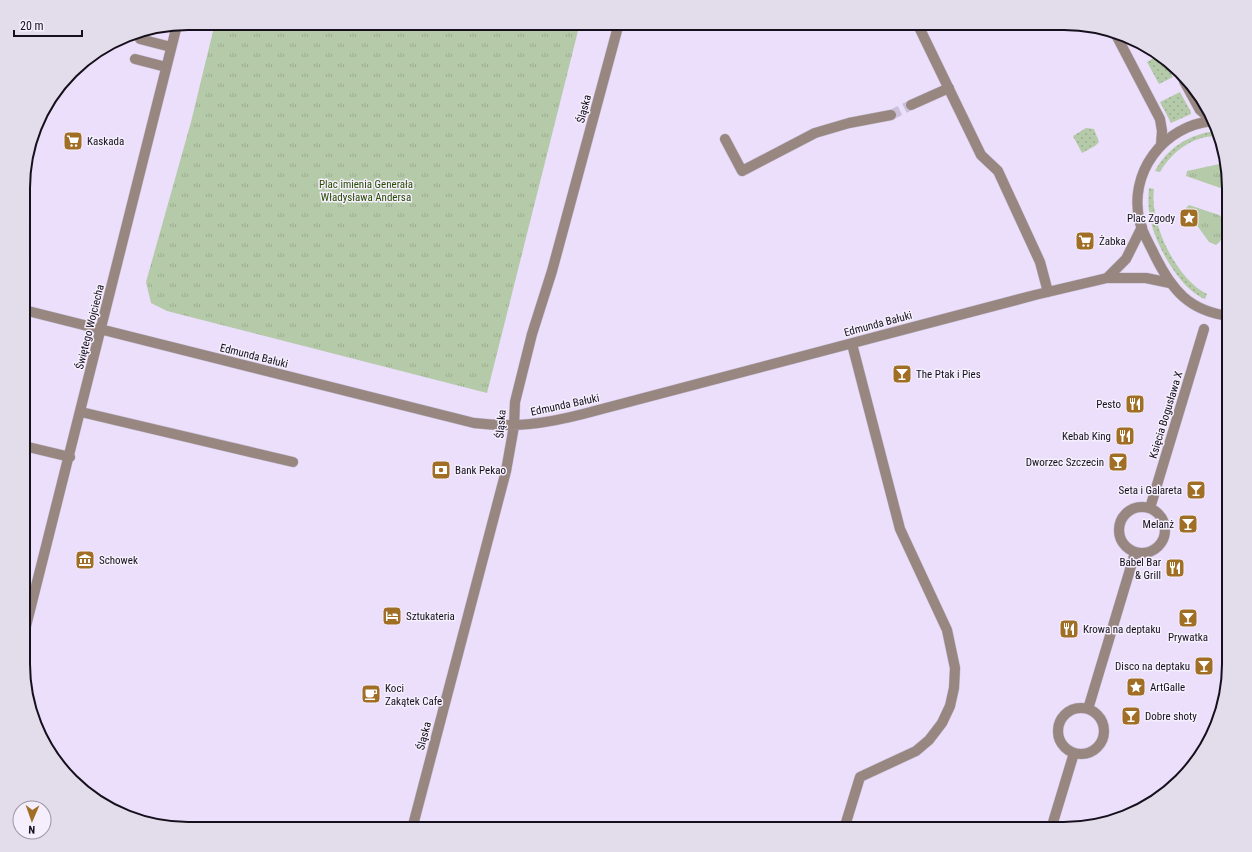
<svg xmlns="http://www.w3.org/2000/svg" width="1252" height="852" viewBox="0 0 1252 852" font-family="'Roboto Condensed',sans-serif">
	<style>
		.grass { fill: url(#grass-dots) }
		.park { fill: url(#park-tufts) }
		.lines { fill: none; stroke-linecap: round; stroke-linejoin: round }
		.minor-tunnel { stroke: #cbc0da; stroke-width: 10; stroke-dasharray: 10 5; stroke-linecap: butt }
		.minor-casing { stroke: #c9bed7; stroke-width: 11 }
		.minor { stroke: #978780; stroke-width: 10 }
		.labels { text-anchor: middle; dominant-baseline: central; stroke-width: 3; stroke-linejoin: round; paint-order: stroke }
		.street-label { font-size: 11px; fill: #16101c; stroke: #f5effd }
		.poi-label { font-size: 11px; fill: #16101c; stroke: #f5effd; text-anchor: start }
		.park-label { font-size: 11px; fill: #284c00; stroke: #f5effd }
		.rim { fill: none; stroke: #16101c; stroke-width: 2 }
	</style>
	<defs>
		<pattern id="grass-dots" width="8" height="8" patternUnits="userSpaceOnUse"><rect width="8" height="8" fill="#b5caa9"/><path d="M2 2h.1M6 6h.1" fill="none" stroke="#9bac91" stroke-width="1.8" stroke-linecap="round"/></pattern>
		<pattern id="park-tufts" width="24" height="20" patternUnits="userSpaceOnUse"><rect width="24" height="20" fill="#b5caa9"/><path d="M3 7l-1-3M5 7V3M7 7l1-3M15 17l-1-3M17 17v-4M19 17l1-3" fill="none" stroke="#9bac91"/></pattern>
	</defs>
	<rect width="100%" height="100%" fill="#ebdffb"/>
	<path class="grass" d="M1152 50 1162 56 1173 77 1159 84 1147 62 1155 57Z
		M1180 92 1191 112V114L1171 123 1160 102Z
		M1086 128 1094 129 1099 142 1095 146 1082 153 1073 136Z
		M1216 131 1217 136C1192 136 1172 152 1160 172L1155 171C1168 147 1190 134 1216 131Z
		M1149 188 1154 189C1149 222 1176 279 1207 294L1205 299C1180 289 1157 247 1151 222 1148 211 1148 199 1149 188Z"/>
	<path class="park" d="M215 23H580L487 393 167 311 151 303 146 282 191 122Z
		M1224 163 1229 178V191L1186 176 1187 171Z
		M1189 205 1219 215 1224 220C1227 228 1223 241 1216 245L1209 242 1186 210V208Z"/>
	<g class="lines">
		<path class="minor-tunnel" d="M891 115 911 105"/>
		<defs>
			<path id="minor" d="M917 23 981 155 998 171 1040 262 1048 292
				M1114 31 1160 119 1162 131 1161 145
				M140 39 171 47
				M135 59 166 67
				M1184 81 1200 110 1213 121
				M911 105 949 88
				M1213 121C1164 125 1127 173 1140 223 1143 234 1150 245 1155 256 1172 290 1189 311 1229 316
				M725 139 742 171 815 133 849 123 891 115
				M1107 278 1126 259 1142 227
				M24 310 474 423C514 428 544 424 583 414L1035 295 1107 278H1146L1170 283
				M81 412 293 462
				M24 446 70 457
				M1119 530a23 23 0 1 1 46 0a23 23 0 1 1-46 0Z
				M1150 508 1204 329
				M24 634 177 25
				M1058 731a23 23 0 1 1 46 0a23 23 0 1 1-46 0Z
				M1088 709 1135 553
				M412 829 506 471 514 426 515 402 532 334 552 271 619 23
				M844 829 860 777 916 751 929 740 942 723 950 706 954 688 955 668 947 630 900 529 852 344
				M1051 829 1074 753"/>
		</defs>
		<use href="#minor" class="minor-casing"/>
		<use href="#minor" class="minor"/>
	</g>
	<defs>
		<symbol id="supermarket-square" viewBox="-11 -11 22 22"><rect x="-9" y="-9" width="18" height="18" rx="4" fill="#a16e25" stroke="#f5effd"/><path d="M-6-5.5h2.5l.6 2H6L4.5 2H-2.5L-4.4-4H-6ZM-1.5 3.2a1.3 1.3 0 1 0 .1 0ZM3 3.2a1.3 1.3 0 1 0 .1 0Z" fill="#fff"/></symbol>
		<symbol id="sight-square" viewBox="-11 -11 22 22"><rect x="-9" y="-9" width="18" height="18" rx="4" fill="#a16e25" stroke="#f5effd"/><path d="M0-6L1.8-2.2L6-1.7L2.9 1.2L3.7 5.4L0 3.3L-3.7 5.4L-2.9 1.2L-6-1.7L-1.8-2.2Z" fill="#fff"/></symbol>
		<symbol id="bar-square" viewBox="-11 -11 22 22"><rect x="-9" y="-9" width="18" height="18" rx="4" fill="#a16e25" stroke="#f5effd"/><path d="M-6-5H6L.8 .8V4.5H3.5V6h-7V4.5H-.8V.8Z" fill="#fff"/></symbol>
		<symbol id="restaurant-square" viewBox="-11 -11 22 22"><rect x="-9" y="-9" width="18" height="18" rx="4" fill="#a16e25" stroke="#f5effd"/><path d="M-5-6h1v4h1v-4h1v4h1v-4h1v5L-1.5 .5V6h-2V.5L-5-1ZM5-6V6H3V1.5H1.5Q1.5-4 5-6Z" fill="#fff"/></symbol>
		<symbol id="bank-square" viewBox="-11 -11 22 22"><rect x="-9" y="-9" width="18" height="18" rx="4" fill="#a16e25" stroke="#f5effd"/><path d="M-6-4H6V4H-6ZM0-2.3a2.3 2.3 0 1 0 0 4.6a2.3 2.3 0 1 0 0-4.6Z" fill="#fff"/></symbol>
		<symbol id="museum-square" viewBox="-11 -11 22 22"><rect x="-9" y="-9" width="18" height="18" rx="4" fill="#a16e25" stroke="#f5effd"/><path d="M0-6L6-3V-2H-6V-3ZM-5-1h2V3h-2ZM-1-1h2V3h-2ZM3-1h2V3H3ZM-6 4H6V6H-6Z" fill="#fff"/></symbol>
		<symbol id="hotel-square" viewBox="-11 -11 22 22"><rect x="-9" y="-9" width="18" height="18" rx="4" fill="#a16e25" stroke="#f5effd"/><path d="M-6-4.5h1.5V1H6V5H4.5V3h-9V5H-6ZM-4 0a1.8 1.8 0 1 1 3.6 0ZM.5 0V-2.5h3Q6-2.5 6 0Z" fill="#fff"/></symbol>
		<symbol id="cafe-square" viewBox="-11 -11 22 22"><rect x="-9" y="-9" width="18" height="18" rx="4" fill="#a16e25" stroke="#f5effd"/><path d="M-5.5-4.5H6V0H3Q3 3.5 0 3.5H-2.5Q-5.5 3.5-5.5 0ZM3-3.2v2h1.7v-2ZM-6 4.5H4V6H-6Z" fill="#fff"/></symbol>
	</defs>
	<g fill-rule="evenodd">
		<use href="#supermarket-square" x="62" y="130" width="22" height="22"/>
		<use href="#sight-square" x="1178" y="207" width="22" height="22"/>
		<use href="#supermarket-square" x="1074" y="230" width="22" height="22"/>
		<use href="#bar-square" x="891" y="363" width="22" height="22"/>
		<use href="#restaurant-square" x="1124" y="393" width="22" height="22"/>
		<use href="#restaurant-square" x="1114" y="425" width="22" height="22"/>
		<use href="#bar-square" x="1107" y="451" width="22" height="22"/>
		<use href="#bank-square" x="430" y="459" width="22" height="22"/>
		<use href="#bar-square" x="1185" y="479" width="22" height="22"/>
		<use href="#bar-square" x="1177" y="513" width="22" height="22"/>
		<use href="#museum-square" x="74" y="549" width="22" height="22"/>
		<use href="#restaurant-square" x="1164" y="557" width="22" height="22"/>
		<use href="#hotel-square" x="381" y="605" width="22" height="22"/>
		<use href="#bar-square" x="1177" y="607" width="22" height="22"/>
		<use href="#restaurant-square" x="1058" y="618" width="22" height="22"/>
		<use href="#bar-square" x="1193" y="655" width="22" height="22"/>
		<use href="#sight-square" x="1125" y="676" width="22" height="22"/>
		<use href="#cafe-square" x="360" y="683" width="22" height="22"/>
		<use href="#bar-square" x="1120" y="705" width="22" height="22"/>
	</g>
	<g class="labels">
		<g class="street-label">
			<text transform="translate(584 109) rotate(-75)">Śląska</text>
			<text transform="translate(878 324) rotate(-15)">Edmunda Bałuki</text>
			<text transform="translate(90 327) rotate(-76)">Świętego Wojciecha</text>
			<text transform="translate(254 356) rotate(14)">Edmunda Bałuki</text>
			<text transform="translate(565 405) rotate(-12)">Edmunda Bałuki</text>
			<text transform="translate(1166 415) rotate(-73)">Księcia Bogusława X</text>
			<text transform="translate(501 424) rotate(-85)">Śląska</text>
			<text transform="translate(424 736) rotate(-75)">Śląska</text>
		</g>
		<g class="poi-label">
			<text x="87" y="141">Kaskada</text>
			<text x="1175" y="218" text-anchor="end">Plac Zgody</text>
			<text x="1099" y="241">Żabka</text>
			<text x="916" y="374">The Ptak i Pies</text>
			<text x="1121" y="404" text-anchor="end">Pesto</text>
			<text x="1111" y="436" text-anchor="end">Kebab King</text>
			<text x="1104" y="462" text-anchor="end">Dworzec Szczecin</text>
			<text x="455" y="470">Bank Pekao</text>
			<text x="1182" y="490" text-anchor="end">Seta i Galareta</text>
			<text x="1174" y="524" text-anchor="end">Melanż</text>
			<text x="99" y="560">Schowek</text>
			<text x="1161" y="562" text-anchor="end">Babel Bar<tspan x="1161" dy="13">&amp; Grill</tspan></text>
			<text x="406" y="616">Sztukateria</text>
			<text x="1083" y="629">Krowa na deptaku</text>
			<text x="1188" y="637" text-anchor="middle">Prywatka</text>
			<text x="1190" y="666" text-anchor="end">Disco na deptaku</text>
			<text x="1150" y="687">ArtGalle</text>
			<text x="385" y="688">Koci<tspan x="385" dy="13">Zakątek Cafe</tspan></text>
			<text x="1145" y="716">Dobre shoty</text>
		</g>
		<g class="park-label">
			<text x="366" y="184">Plac imienia Generała<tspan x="366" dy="13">Władysława Andersa</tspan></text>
		</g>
	</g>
	<path d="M0 0H1252V852H0ZM188 30H1064A158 158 0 0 1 1222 188V664A158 158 0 0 1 1064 822H188A158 158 0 0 1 30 664V188A158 158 0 0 1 188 30Z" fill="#e3ddeb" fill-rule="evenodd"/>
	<path class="rim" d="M188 30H1064A158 158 0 0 1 1222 188V664A158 158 0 0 1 1064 822H188A158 158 0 0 1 30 664V188A158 158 0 0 1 188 30Z"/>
	<g transform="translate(32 820) rotate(182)"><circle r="19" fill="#f5effd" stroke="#9c96a3"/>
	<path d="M0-3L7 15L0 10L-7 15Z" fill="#a16e25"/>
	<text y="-6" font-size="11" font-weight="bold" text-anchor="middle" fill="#16101c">N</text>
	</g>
	<path d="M14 30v6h68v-6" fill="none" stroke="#16101c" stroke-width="2"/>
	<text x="20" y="30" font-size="12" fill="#16101c" stroke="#f5effd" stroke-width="3" paint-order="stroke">20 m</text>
</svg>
